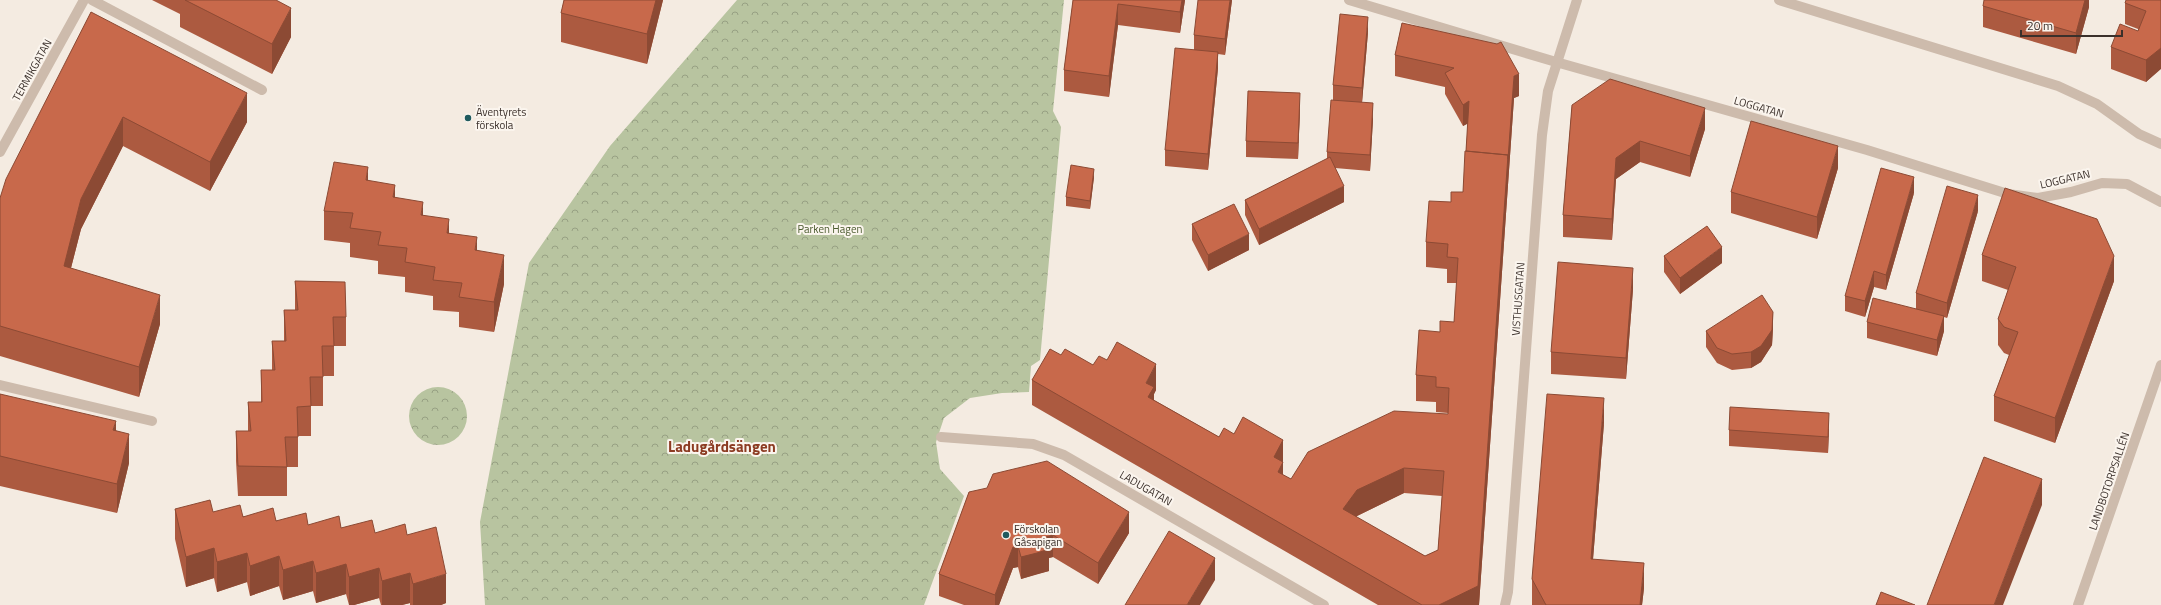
<svg xmlns="http://www.w3.org/2000/svg" width="2161" height="605" viewBox="0 0 2161 605" font-family="'Titillium Web',sans-serif">
	<style>
		.forest { fill: url(#forest-crowns) }
		.lines { fill: none; stroke-linecap: round; stroke-linejoin: round }
		.minor { stroke: #cdbbac; stroke-width: 10 }
		.wall { fill: #ac5a40; fill-rule: evenodd }
		.shaded-wall { fill: #8c4a34 }
		.building { fill: #c8694b; stroke: #8c4a34; fill-rule: evenodd }
		.poi-dot { fill: #1f5a5e; stroke: #fbf5ee; stroke-width: 1.5 }
		.labels { text-anchor: middle; dominant-baseline: central; stroke-width: 4; stroke-linejoin: round; paint-order: stroke }
		.street-label { font-size: 11px; fill: #3b302b; stroke: #fbf5ee }
		.poi-label { font-size: 11px; fill: #3b302b; stroke: #fbf5ee; text-anchor: start }
		.park-label { font-size: 11px; fill: #4a5a2e; stroke: #fbf5ee }
		.district-label { font-size: 15px; font-weight: bold; fill: #8c3b22; stroke: #fbf5ee }
	</style>
	<defs>
		<pattern id="forest-crowns" width="20" height="18" patternUnits="userSpaceOnUse"><rect width="20" height="18" fill="#b8c4a0"/><path d="M2 6a3 3 0 1 1 6 0M12 15a3 3 0 1 1 6 0" fill="none" stroke="#97a083"/></pattern>
	</defs>
	<rect width="100%" height="100%" fill="#f4ebe1"/>
	<path class="forest" d="M737 0H1064L1053 111 1061 127 1040 360 1031 366 1029 392 1002 393 970 398 944 418 936 442 940 469 964 496 924 605H485L480 522 529 263 610 146Z
		M409 416a29 29 0 1 1 58 0a29 29 0 1 1-58 0Z"/>
	<g class="lines">
		<path class="minor" d="M92 0 262 90
			M1349 0 1556 62 1867 150 2008 194 2038 198 2071 192 2102 183 2127 184 2161 202
			M1779 0 2058 86 2097 104 2139 134 2161 144
			M0 152 84 0
			M0 385 152 421
			M941 437 1033 444 1064 455 1324 605
			M1505 605 1508 592 1542 135 1548 91 1577 0
			M2078 605 2161 365"/>
	</g>
	<path class="wall" d="M152 0H276L291 37 272 74 180 27V14Z
		M564 0H663L647 64 561 42V13Z
		M1073 0H1185L1180 33 1118 25 1109 97 1064 91V70Z
		M1232 0 1225 55 1218 54V68L1208 170 1165 166V150L1194 50V35Z
		M2089 0V7L2076 54 1983 27V6Z
		M2161 0 2160 69 2146 82 2111 69V47L2138 31V29L2125 24V3Z
		M91 12 247 122 210 191 123 146 81 229 71 268 160 324 139 397 0 356V198Z
		M1402 23 1519 96 1514 98 1479 605H1378L1032 405V380L1061 355 1093 365 1156 390 1154 394V400L1219 437 1234 434 1283 440V475L1291 479 1448 414V413L1436 412V402L1416 401V375L1440 332 1454 322 1457 283H1447V269L1426 267V242L1451 202 1463 192 1468 123 1463 126 1445 94V87L1395 76V55ZM1404 493 1442 496 1438 550 1425 556 1356 517 1357 516Z
		M1368 32 1362 102 1373 119 1370 171 1335 168 1344 202 1259 245 1245 215V200L1327 159V152L1333 100V85Z
		M1572 105 1705 129 1690 177 1640 162 1616 179 1612 240 1563 237V215Z
		M1300 109 1298 159 1246 157V141Z
		M1838 168 1817 239 1731 213V192Z
		M1094 177 1090 209 1066 206V197Z
		M368 181 423 215 449 233 477 251 504 284 494 332 459 327V312L433 310V296L405 292V277L378 274V261L350 257V243L324 240V211Z
		M1914 193 1886 290 1874 287 1865 317 1845 311V296Z
		M1978 211 1947 318 1944 317V331L1937 356 1867 338V322L1916 309V293Z
		M1192 224 1249 250 1208 271 1192 240Z
		M1982 255 2114 281 2055 443 1994 421V396L2009 355 2004 353 1998 345V319L2008 290 1982 281Z
		M1664 256 1722 263 1680 294 1664 272Z
		M295 281 346 317V346H334V376H323V406H311V436H298V467H287V496H238L236 461V431H248V402H261V370H272V341H284V310H295Z
		M1633 289 1626 379 1551 374V352Z
		M1773 328 1772 345 1761 362 1751 368 1732 370 1717 363 1706 347V331Z
		M0 394 116 430 129 463 117 513 0 486Z
		M1604 423 1593 559 1644 588 1642 605H1532V579Z
		M1829 429 1828 453 1729 446V430Z
		M969 492 1129 533 1098 584 1053 557 1049 558V571L1037 574 1021 579 1018 567 1013 568 999 605H964L939 596V574Z
		M175 509 213 512 308 525 341 528 375 533 407 535 446 603 441 605H410V603L402 605H381L379 598 354 605H349L346 594 316 603 313 591 283 600 279 586 250 596 247 582 217 592 214 578 186 587 175 539Z"/>
	<path class="shaded-wall" d="M656 0H663L647 64V34Z
		M1182 0H1185L1180 33V12Z
		M1230 0H1232L1225 55V39Z
		M2085 0H2089V7L2076 54V33Z
		M1118 4V25L1109 97V76Z
		M291 8V37L272 74V44Z
		M1368 17V32L1362 103V88Z
		M2161 48V69L2146 82V60Z
		M1218 52V68L1208 170V154Z
		M1519 74V96L1514 98 1479 605H1439L1514 76Z
		M247 93V122L210 191V162Z
		M1300 93V109L1298 159V143Z
		M1469 101V123L1463 126V105Z
		M1373 103V119L1370 171V155Z
		M1705 108V129L1690 177V156Z
		M123 117V146L81 229 64 295V266L81 199Z
		M1640 141V162L1616 179 1612 240V219L1616 158Z
		M1838 146V168L1817 239V217Z
		M368 167V197L366 180Z
		M1094 169V177L1090 209V201Z
		M1914 177V193L1886 290V275Z
		M395 185V215L393 197Z
		M1344 186V202L1259 245V229Z
		M1978 195V211L1947 318V303Z
		M423 202V231L421 215Z
		M449 219V249L447 233Z
		M1249 234V250L1208 271V255Z
		M477 237V267L475 250Z
		M1722 247V263L1680 294V278Z
		M504 255V284L494 332V302Z
		M2114 256V281L2055 443V418Z
		M1633 268V289L1626 379V358Z
		M1874 271V287L1865 317V301Z
		M160 295V324L139 397V367Z
		M1773 312V328L1772 345 1761 362 1751 368V352Z
		M1944 316V331L1937 356V340Z
		M1156 364V390L1154 394V413L1148 422 1146 383Z
		M1604 398V423L1591 584V559Z
		M1829 413V429L1828 453V437Z
		M116 421V450L113 430Z
		M129 434V463L117 513V484Z
		M1283 440V488L1278 497 1274 457Z
		M1404 468V493L1357 516 1343 535V509L1357 490Z
		M2042 479V505L2003 605H1994Z
		M1129 512V533L1098 584V563Z
		M1053 535V557L1049 558V571L1021 579V557L1046 537Z
		M1018 546V567L1013 568 999 605H995V595L1013 547Z
		M214 548V578L186 587V557Z
		M247 553V582L217 592V562Z
		M279 556V586L250 596V566Z
		M1215 558V580L1200 605H1187Z
		M313 561V591L283 600V570Z
		M1644 563V588L1642 605H1640Z
		M346 564V594L316 603V573Z
		M379 568V598L354 605H349V577Z
		M410 573V603L402 605H382V581Z
		M446 574V603L441 605H413V584Z"/>
	<path class="building" d="M185 0H276L291 8 272 44Z
		M564 0H656L647 34 561 13Z
		M1073 0H1182L1180 12 1118 4 1109 76 1064 70Z
		M1198 0H1230L1225 39 1194 35Z
		M1984 0H2085L2076 33 1983 6Z
		M2126 0H2161V48L2146 60 2111 47 2120 24 2138 31 2146 11 2125 3Z
		M91 12 247 93 210 162 123 117 81 199 64 266 160 295 139 367 0 326V198L6 179Z
		M1340 14 1368 17 1362 88 1333 85Z
		M1402 23 1497 44 1501 42 1519 74 1514 76 1508 159V155L1466 151 1469 101 1463 105 1445 73 1454 68 1395 55Z
		M1175 48 1218 52 1208 154 1165 150Z
		M1610 79 1705 108 1690 156 1640 141 1616 158 1612 219 1563 215 1572 105Z
		M1248 91 1300 93 1298 143 1246 141Z
		M1331 100 1373 103 1370 155 1327 152Z
		M1751 121 1838 146 1817 217 1731 192Z
		M1465 151 1508 155 1478 586 1439 605H1422L1032 380 1050 349 1061 355 1065 349 1093 365 1099 356 1107 360 1117 342 1156 364 1146 383 1154 387 1148 397 1219 437 1224 428 1234 434 1243 417 1283 440 1274 457 1283 462 1278 472 1291 479 1308 452 1394 411 1448 414 1449 388 1436 387V377L1416 375 1419 330 1440 332V321L1454 322 1458 258 1447 257 1448 244 1426 242 1429 201 1451 202V192H1463ZM1404 468 1444 471 1438 550 1425 556 1343 509 1357 490Z
		M1330 157 1344 186 1259 229 1245 200Z
		M334 162 368 167 366 180 395 185 393 197 423 202 421 215 449 219 447 233 477 237 475 250 504 255 494 302 459 297 462 283 433 280 435 267 405 262 407 248 378 245 381 232 350 228 353 213 324 211Z
		M1071 165 1094 169 1090 201 1066 197Z
		M1881 168 1914 177 1886 275 1874 271 1865 301 1845 296Z
		M1947 186 1978 195 1947 303 1916 293Z
		M2005 188 2097 219 2114 256 2055 418 1994 396 2018 332 2004 327 1998 319 2016 267 1982 255Z
		M1234 204 1249 234 1208 255 1192 224Z
		M1707 226 1722 247 1680 278 1664 256Z
		M1558 262 1633 268 1626 358 1551 352Z
		M295 281 345 282 346 317H333L334 346H322L323 377H310L311 406 297 407 298 437H285L287 467 238 466 236 431H251L248 402H262L261 370H275L272 341H286L284 310H298Z
		M1762 295 1773 312 1772 330 1761 346 1751 352 1732 354 1717 348 1706 331Z
		M1873 298 1944 316 1937 340 1867 322Z
		M0 394 116 421 113 430 129 434 117 484 0 456Z
		M1547 394 1604 398 1591 559 1644 563 1640 605H1546L1532 579Z
		M1730 407 1829 413 1828 437 1729 430Z
		M1984 457 2042 479 1994 605H1927Z
		M1047 461 1129 512 1098 563 1053 535 1046 537 1049 549 1037 553 1021 557 1018 546 1013 547 995 595 939 574 969 492 987 488 993 474Z
		M210 500 213 512 240 505 243 517 273 508 276 521 306 513 308 525 339 516 341 528 372 520 375 533 405 524 407 535 436 527 446 574 413 584 410 573 382 581 379 568 349 577 346 564 316 573 313 561 283 570 279 556 250 566 247 553 217 562 214 548 186 557 175 509Z
		M1169 531 1215 558 1187 605H1125Z
		M1881 592 1915 605H1876Z"/>
	<g class="poi-dot">
		<circle cx="468" cy="118" r="4"/>
		<circle cx="1006" cy="535" r="4"/>
	</g>
	<g class="labels">
		<g class="street-label">
			<text transform="translate(32 70) rotate(-61)">TERMIKGATAN</text>
			<text transform="translate(1759 107) rotate(16)">LOGGATAN</text>
			<text transform="translate(2065 179) rotate(-13)">LOGGATAN</text>
			<text transform="translate(1518 299) rotate(-86)">VISTHUSGATAN</text>
			<text transform="translate(2109 481) rotate(-71)">LANDBOTORPSALLÉN</text>
			<text transform="translate(1146 488) rotate(30)">LADUGATAN</text>
		</g>
		<g class="poi-label">
			<text x="476" y="112">Äventyrets<tspan x="476" dy="13">förskola</tspan></text>
			<text x="1014" y="529">Förskolan<tspan x="1014" dy="13">Gåsapigan</tspan></text>
		</g>
		<g class="park-label">
			<text x="830" y="229">Parken Hagen</text>
		</g>
		<g class="district-label">
			<text x="722" y="446">Ladugårdsängen</text>
		</g>
	</g>
	<path d="M2021 30v6h101v-6" fill="none" stroke="#3b302b" stroke-width="2"/>
	<text x="2027" y="30" font-size="12" fill="#3b302b" stroke="#fbf5ee" stroke-width="3" paint-order="stroke">20 m</text>
</svg>
